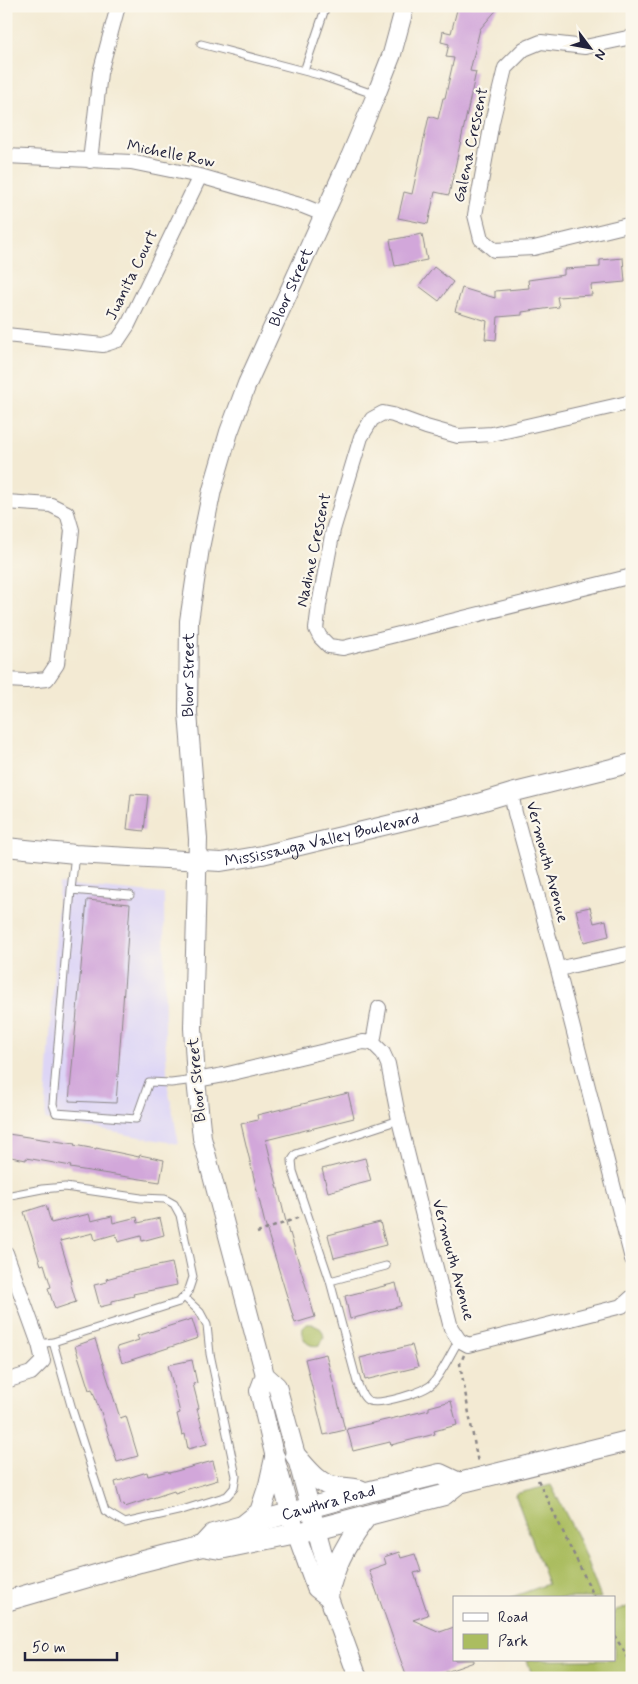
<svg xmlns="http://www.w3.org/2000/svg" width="638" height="1684" viewBox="0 0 638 1684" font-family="Mynerve,sans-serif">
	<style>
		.built { fill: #ddd5f6 }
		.green { fill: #abbd60; stroke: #66704e }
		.building { fill: #d2a7da }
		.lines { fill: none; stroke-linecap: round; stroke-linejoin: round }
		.service-casing { stroke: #8a8687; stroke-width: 9 }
		.minor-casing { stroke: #8a8687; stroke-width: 16 }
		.tertiary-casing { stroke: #8a8687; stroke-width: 20 }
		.secondary-casing { stroke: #8a8687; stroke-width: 22 }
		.path { stroke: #8a8687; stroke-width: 2.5; stroke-dasharray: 4 4; stroke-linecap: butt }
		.service { stroke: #fff; stroke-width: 7 }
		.minor { stroke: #fff; stroke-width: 14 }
		.tertiary { stroke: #fff; stroke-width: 18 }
		.secondary { stroke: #fff; stroke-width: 20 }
		.labels { text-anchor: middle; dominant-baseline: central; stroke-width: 4.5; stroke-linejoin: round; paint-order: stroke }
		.street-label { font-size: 16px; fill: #22223b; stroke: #fbf7ec }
	</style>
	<rect width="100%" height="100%" fill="#fbf7ec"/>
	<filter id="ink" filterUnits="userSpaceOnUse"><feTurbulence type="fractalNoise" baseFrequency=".02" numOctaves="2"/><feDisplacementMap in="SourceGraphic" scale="10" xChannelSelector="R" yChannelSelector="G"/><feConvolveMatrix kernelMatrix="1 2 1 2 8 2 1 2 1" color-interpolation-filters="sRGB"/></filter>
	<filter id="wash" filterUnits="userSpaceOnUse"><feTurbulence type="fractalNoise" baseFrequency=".0096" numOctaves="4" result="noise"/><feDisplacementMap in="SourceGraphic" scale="20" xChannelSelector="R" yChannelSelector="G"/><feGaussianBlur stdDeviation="1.12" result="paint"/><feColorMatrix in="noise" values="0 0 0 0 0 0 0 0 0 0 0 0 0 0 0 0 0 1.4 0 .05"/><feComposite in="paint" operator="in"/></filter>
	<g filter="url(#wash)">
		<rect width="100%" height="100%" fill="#f3ead3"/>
		<path class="built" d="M59 884 164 894 165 1035 168 1088 179 1144 45 1120Z"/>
		<path class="green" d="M307 1324C317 1323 323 1328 324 1338L320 1345C308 1348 301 1340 303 1328Z
			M551 1485 577 1536 601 1598H509L548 1584 515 1494Z
			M632 1605V1678H533L527 1660H614V1612Z"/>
		<g id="blocks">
			<path class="building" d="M458 6H500L480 29 470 71 476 72 449 195 435 192 428 224 398 218 404 192 412 194 429 116 438 119 443 98H445L454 58 446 57 449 44 441 42 443 31 451 33Z
				M422 234 427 260 395 266 390 240Z
				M623 258 625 282 591 285 592 295 557 297 559 307 522 312V315L498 317 496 340 485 339 487 321 455 311 462 288 495 298V291L529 288 528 280 564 275V269L600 267V260Z
				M434 267 453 282 439 301 419 286Z
				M131 794 148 795 144 831 127 829Z
				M87 900 130 904 116 1103 69 1101Z
				M590 907 594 923 606 920 609 936 584 942 576 910Z
				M348 1093 354 1118 266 1140 289 1234 290 1233 315 1317 295 1323 265 1224 241 1124 258 1120 257 1115Z
				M8 1134 75 1144 74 1145 96 1149V1148L139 1157 140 1155 164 1160 160 1182 70 1168 71 1166 26 1158V1160L6 1156Z
				M365 1158 371 1181 328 1192 322 1169Z
				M46 1205 51 1223 89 1214 91 1221 112 1216 113 1223 137 1217 138 1223 160 1218 164 1235 142 1241 141 1236 118 1242 116 1234 95 1240 93 1233 60 1241 72 1280 70 1281 76 1302 55 1309 48 1288 51 1287 44 1264 41 1265 24 1212Z
				M380 1222 386 1245 334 1258 328 1235Z
				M172 1263 177 1285 133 1294 134 1296 112 1301V1304L100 1307 94 1285 107 1282 106 1279 128 1273V1272Z
				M396 1283 401 1306 350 1319 345 1296Z
				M192 1319 198 1338 122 1363 117 1347 139 1340 137 1336Z
				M95 1339 120 1418 126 1416 138 1456 117 1462 100 1409H99L92 1389 89 1390 75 1346Z
				M412 1345 418 1367 365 1380 360 1358Z
				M326 1354 345 1430 324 1435 305 1359Z
				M192 1360 197 1383 193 1384 199 1408 197 1409 207 1444 188 1449 185 1434 182 1435 177 1414 180 1413 168 1365Z
				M451 1401 457 1425 434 1431 435 1434 391 1445 390 1442 353 1451 347 1429 429 1410V1407Z
				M213 1461 218 1480 175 1493 174 1491 125 1507 124 1504 121 1505 115 1482 147 1472 148 1476 168 1471 169 1473Z
				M399 1552 401 1558 415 1554 421 1571 414 1573 428 1615 413 1620 440 1632 454 1627V1660H474V1662L429 1678H407L369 1570 386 1564 384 1557Z"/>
		</g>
	</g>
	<g filter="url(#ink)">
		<use href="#blocks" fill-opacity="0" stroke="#8a8687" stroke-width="1"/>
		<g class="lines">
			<defs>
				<path id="service" d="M201 44 319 75 376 95
					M304 71 326 6
					M75 854 71 890 53 1104 56 1113 136 1119 149 1082 171 1083 195 1080
					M71 890 130 895
					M399 1120 296 1154 292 1160 293 1171 330 1281 357 1382C360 1388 362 1398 369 1401 381 1405 424 1392 432 1384 441 1375 452 1351 459 1340
					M6 1196 42 1189 65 1187 141 1198 165 1199 174 1204 180 1215 193 1277 188 1292 179 1302 53 1342 39 1344
					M330 1281 386 1266
					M53 1342 72 1409 105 1511 125 1523 182 1510 227 1496 234 1488 236 1476 210 1354 207 1325 200 1312 184 1297"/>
				<path id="minor" d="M632 37 585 47 541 42 524 49 505 68 492 122 475 215 481 239 494 250 534 248 632 224
					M6 156 131 162 200 176 303 206 323 214
					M90 161 100 73 118 6
					M6 335 103 345 118 340 128 325 200 176
					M632 402 492 434 458 436 426 427 393 415 383 413 372 419 361 437 333 530 319 605 316 629 320 637 329 646 343 648 632 576
					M6 502 51 505 67 513 72 530 57 664 47 679 26 681 6 680
					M511 793 515 813 558 970 632 1259
					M558 970 570 966 632 953
					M373 1043 379 1008
					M196 1080 224 1075 363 1042 373 1043 383 1053 388 1064 399 1120 451 1328 459 1340 468 1345 622 1306 632 1297
					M6 1253 39 1344 43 1361 31 1373 6 1381"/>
				<g id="tertiary">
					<path id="s1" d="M6 847 75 854 221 862 262 855 471 805 511 793 632 763"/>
					<path d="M265 1375 259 1391 275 1458 296 1533 316 1588 329 1598"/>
					<path id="s2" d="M358 1678 329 1598 331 1583 277 1386 265 1375 202 1138 196 1080 193 1028 198 839 188 713 189 621 200 548 212 490 229 432 247 384 350 157 376 95 392 54 405 6"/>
				</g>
				<g id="secondary">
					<path d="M295 1455C306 1467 318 1485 336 1487 344 1488 351 1488 360 1490"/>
					<path d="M245 1524 260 1512 269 1485 275 1458"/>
					<path id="s3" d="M202 1546 213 1534 367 1492 440 1474 459 1483"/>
					<path d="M331 1583C338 1557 351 1536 368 1515"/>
					<path d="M6 1601 140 1562 202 1546 220 1549 315 1529 444 1495 459 1483 632 1440"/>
				</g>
			</defs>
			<use href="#service" class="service-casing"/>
			<use href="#minor" class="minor-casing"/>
			<use href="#tertiary" class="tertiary-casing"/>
			<use href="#secondary" class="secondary-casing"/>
			<path class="path" d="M257 1233 300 1217
				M464 1355 460 1364 478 1463
				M538 1480 595 1598
				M614 1635 632 1664"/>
			<use href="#service" class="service"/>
			<use href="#minor" class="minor"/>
			<use href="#tertiary" class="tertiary"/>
			<use href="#secondary" class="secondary"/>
		</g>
	</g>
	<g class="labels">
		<g class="street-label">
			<text transform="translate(471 145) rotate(-78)">Galena Crescent</text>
			<text transform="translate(171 154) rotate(11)">Michelle Row</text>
			<text transform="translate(132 275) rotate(-64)">Juanita Court</text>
			<text stroke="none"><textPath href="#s2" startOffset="1435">Bloor Street</textPath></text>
			<text transform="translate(314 550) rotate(-78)">Nadine Crescent</text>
			<text stroke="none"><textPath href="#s2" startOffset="1030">Bloor Street</textPath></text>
			<text stroke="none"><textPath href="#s1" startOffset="319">Mississauga Valley Boulevard</textPath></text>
			<text transform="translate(547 862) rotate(75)">Vermouth Avenue</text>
			<text transform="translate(197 1080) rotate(-95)">Bloor Street</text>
			<text transform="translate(453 1260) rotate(75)">Vermouth Avenue</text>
			<text stroke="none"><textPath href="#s3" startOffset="136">Cawthra Road</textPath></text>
		</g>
	</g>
	<rect width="638" height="1684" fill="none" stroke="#fbf7ec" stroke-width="25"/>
	<rect x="453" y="1596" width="162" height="65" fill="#fbf7ec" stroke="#a4a2a5"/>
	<rect x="463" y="1613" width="25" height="8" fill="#ffffff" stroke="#a4a2a5"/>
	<text x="498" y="1622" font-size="15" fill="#22223b">Road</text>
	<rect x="463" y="1634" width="25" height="15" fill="#abbd60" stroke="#a4a2a5"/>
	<text x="498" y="1646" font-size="15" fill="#22223b">Park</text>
	<g transform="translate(590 48) rotate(122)" stroke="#fbf7ec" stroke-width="4" paint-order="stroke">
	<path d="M0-4L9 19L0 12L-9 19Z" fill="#22223b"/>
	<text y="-8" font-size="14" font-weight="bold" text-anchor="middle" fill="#22223b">N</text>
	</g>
	<path d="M25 1652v8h92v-8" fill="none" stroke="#22223b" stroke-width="2.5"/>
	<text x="32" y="1652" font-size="15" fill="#22223b" stroke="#fbf7ec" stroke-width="4" paint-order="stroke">50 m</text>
</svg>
